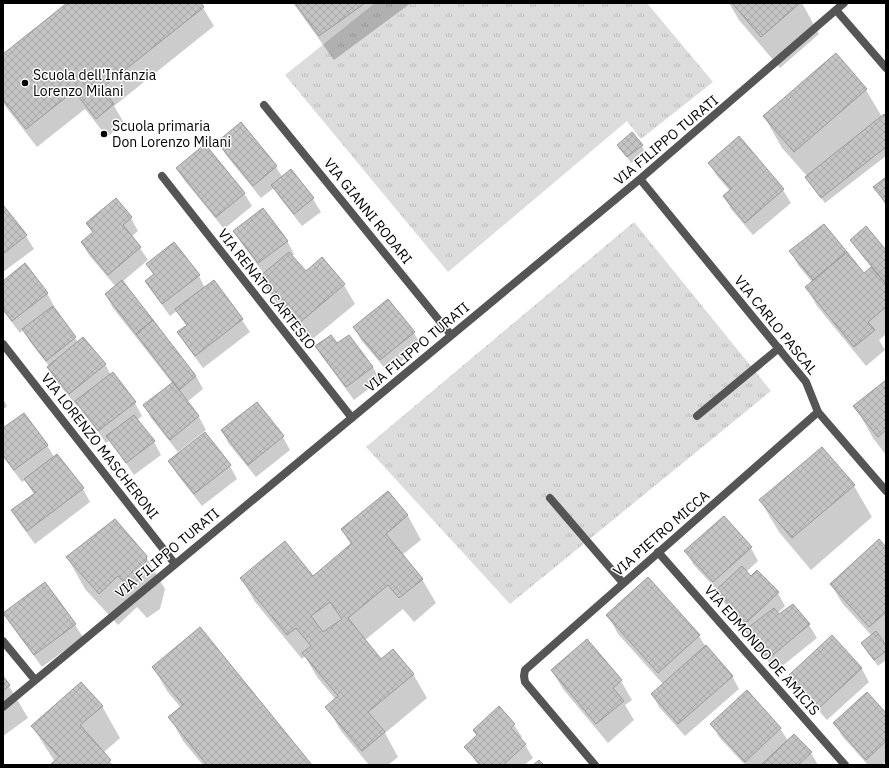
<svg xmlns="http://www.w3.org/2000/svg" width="889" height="768" viewBox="0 0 889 768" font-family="'IBM Plex Sans',sans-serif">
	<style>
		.park { fill: url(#park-tufts) }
		.shadow { fill: #0003 }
		.building { fill: url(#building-cross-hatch); stroke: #999; fill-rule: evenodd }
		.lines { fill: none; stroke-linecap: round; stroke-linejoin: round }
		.lane { stroke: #555; stroke-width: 8 }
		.street { stroke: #555; stroke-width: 8 }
		.poi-dot { fill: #000; stroke: #fff; stroke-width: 1.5 }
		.labels { text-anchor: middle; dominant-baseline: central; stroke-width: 3; stroke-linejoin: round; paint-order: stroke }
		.poi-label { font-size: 14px; fill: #000; stroke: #fff; text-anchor: start }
		.street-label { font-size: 14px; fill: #000; stroke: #fff }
	</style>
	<defs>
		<pattern id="park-tufts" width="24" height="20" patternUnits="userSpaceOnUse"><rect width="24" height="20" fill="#dcdcdc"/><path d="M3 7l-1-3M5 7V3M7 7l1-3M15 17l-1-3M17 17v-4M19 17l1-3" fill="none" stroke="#bbb"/></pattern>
		<pattern id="building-cross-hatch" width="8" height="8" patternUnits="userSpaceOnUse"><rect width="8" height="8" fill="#c4c4c4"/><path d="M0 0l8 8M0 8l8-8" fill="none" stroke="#a7a7a7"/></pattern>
	</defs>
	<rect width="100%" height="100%" fill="#fff"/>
	<path class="park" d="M375 3H647L713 82 641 139 627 121 448 272 285 75Z
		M634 222 771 391 510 604 366 447Z"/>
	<path class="shadow" d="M68 3H200L214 26 114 106 124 123 107 137 85 109 37 147 3 103V55Z
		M293 3H411L334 60Z
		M729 3H802L819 34 780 68 739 20Z
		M835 54 866 90 882 117 886 118V156L825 203 809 183 807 176 782 148 764 116Z
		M241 123 276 167 283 178 291 171 313 199 321 212 302 226 280 198 274 188 261 198 226 155 218 142Z
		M739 138 783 190 791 203 753 235 731 209 724 196 730 191 717 176 709 163Z
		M618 145 642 146 645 152 631 163Z
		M177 168 244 193 252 206 224 229 185 181Z
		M886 178V206L875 187Z
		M3 206 26 236 34 249 3 272Z
		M131 218 138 231 131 237 140 248 148 260 122 282 196 376 203 389 187 402 199 417 206 430 178 452 151 418 144 405 172 383 113 308 106 295 116 287 89 255 82 243 93 234 87 223Z
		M823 225 864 274 872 268 851 240 886 252V334L879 340 885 350 866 366 817 306 806 287 812 282 798 265 791 252Z
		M234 231 287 241 294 254 292 256 305 272 344 285 355 304 309 342 271 296 260 278 264 274 242 244Z
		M147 264 199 276 205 288 214 282 242 320 250 332 203 368 186 345 179 333 187 326 177 311 170 316 154 294 146 281 154 276Z
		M3 282 47 293 54 306 52 307 78 342 105 364 111 375 135 403 142 416 137 420 154 442 161 455 134 475 110 440 106 443 79 404 77 406 55 380 48 367 49 366 30 342 23 330 20 333 3 311Z
		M354 327 414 333 421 345 388 372 361 340Z
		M316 347 373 367 380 380 354 400 324 359Z
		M886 381V455L873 438 855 406Z
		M3 399 7 406 3 410Z
		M256 403 283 437 290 450 256 477 229 444 222 431Z
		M3 429 47 445 54 457 57 455 83 489 90 502 35 544 20 524 12 511 34 494 25 480 22 482 3 457Z
		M205 434 230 466 237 479 202 506 177 474 169 461Z
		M854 486 872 517 811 570 779 532 760 500Z
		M388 492 408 516 421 540 402 555 422 579 436 603 414 622 403 609 365 640 381 660 413 674 427 698 385 733 398 757 388 765H369L341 731 327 707 336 700 317 677 305 656 302 659 255 602 241 578 313 577 351 545 342 530Z
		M751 548 758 561 746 572 751 577 757 571 778 593 785 606 777 614 779 616 793 605 809 625 817 638 776 671 754 643 747 631 749 629 724 603 717 590 693 564 686 551Z
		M886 548V640L883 643 886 646V660L878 666 862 644 872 636 842 603 831 584Z
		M67 557H146L165 589 160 609 147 618 137 607 118 625 85 589Z
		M648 579 699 636 706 647 732 676 739 689 685 736 659 707 652 694 663 684 618 634 608 615Z
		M45 583 75 625 83 637 42 667 12 626 5 613Z
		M832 637 862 669 869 682 827 720 798 688 791 675Z
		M587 640 621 681 632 700 625 705 634 720 608 743 563 689 552 671Z
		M153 667 311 765H203L183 741 170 717 181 708 167 691Z
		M3 678 9 686 28 718 3 736Z
		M102 706 120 738 103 753 113 765H51L55 762 32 726Z
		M886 714V761L882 765H868L842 736 835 723Z
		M712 724 780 728 788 741 811 753 818 765H745L719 737Z
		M514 725 522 737 520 739 525 745 533 758 524 765H478L466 747 477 736 474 730Z"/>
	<path class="building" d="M67 3H201L204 7 102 88 114 104 96 119 74 91 26 129 3 100V54Z
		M295 3H365L319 36Z
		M732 3H800L761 37Z
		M836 53 867 89 794 152 763 116Z
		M884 114 886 117V147L821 198 805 177Z
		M241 122 277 166 253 186 217 142Z
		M632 132 643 145 627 157 617 145Z
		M739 136 784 189 745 223 723 196 731 189 708 163Z
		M205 144 245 193 216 217 176 168Z
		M291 169 314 198 294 214 271 185Z
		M886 177V203L873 187Z
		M116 198 132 217 123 225 141 247 108 275 81 242 93 232 86 223Z
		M3 205 27 235 3 254Z
		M263 208 288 241 258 263 233 231Z
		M824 224 847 252 813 280 789 251Z
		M866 226 886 250V284L850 240Z
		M174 242 200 275 162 304 145 281 154 274 146 264Z
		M289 252 306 271 322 257 345 284 298 324 259 277Z
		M847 252 864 273 871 267 886 284V307L868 322 875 330 854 347 805 287Z
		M25 263 48 293 12 321 3 309V281Z
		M122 280 153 320 136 334 105 294Z
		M214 280 243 319 195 356 177 332 187 325 175 309Z
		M388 299 415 332 380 360 353 327Z
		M53 306 76 337 46 361 22 329Z
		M153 320 196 376 179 390 136 334Z
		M331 335 337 343 349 335 373 367 346 387 315 346Z
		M83 337 106 364 69 394 47 367Z
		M113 372 136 402 98 431 75 401Z
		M886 380V430L878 437 853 406Z
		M173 382 199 416 170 440 143 405Z
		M257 402 284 436 248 465 221 430Z
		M24 413 48 445 14 470 3 455V428Z
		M134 415 155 441 126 463 106 436Z
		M205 432 231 465 194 494 168 461Z
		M822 447 855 485 792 538 759 500Z
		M57 454 84 488 27 531 11 510 35 493 24 479Z
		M388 491 408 515 386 534 423 579 399 598 388 585 348 618 381 659 393 649 414 674 368 712 385 732 362 751 325 707 338 696 302 653 311 646 296 628 287 635 240 578 285 541 313 576 352 543 341 529ZM330 602 342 619 323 632 311 616Z
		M724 516 752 547 713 582 684 551Z
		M115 519 147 556 142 577 128 587 118 576 99 594 66 557Z
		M879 539 886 547V612L869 627 830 584Z
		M742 566 751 576 757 570 779 592 746 623 716 590Z
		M648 577 700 635 658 673 606 615Z
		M45 582 76 624 34 655 3 613Z
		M793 604 810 624 768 659 745 630 774 608 779 614Z
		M200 627 312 765H207L168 717 183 705 152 667Z
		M876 631 886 645V651L874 660 861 643Z
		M832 635 862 668 819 708 789 675Z
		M587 639 622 680 613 688 624 701 596 724 551 670Z
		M706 645 733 676 678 724 651 694Z
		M3 676 10 685 3 691Z
		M81 682 103 706 80 725 111 760 106 765H50L59 757 31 726Z
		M747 690 781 728 745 762 710 724Z
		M867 692 886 713V741L866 760 833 723Z
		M499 706 515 724 511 728 526 744 503 765H481L464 747 477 735 473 730Z
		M794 734 812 752 798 765H761Z
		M539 760 544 765H533Z"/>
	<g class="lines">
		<path class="lane" d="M697 416 779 348
			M550 498 623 583"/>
		<path class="street" d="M836 10 886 68
			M264 105 451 335
			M162 176 352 418
			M640 179 806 382 818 412 886 491
			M3 344 175 564
			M658 552 845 765
			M3 641 35 680
			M3 707 640 179 844 3
			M595 765 525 682 524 676 525 670 818 412"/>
	</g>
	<g class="poi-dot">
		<circle cx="25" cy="83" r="4"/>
		<circle cx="104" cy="134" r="4"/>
	</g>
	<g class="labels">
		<g class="poi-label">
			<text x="33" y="75">Scuola dell'Infanzia<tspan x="33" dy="16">Lorenzo Milani</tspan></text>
			<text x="112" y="126">Scuola primaria<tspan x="112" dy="16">Don Lorenzo Milani</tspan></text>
		</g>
		<g class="street-label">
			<text transform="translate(666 140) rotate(-40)">VIA FILIPPO TURATI</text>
			<text transform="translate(368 211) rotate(51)">VIA GIANNI RODARI</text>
			<text transform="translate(267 289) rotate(52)">VIA RENATO CARTESIO</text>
			<text transform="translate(776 325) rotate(51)">VIA CARLO PASCAL</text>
			<text transform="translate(417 347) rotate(-40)">VIA FILIPPO TURATI</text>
			<text transform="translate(100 446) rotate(52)">VIA LORENZO MASCHERONI</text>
			<text transform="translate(661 533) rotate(-41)">VIA PIETRO MICCA</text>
			<text transform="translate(167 553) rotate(-40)">VIA FILIPPO TURATI</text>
			<text transform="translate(762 650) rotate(49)">VIA EDMONDO DE AMICIS</text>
		</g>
	</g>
	<rect width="889" height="768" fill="none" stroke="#000000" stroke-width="8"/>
</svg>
